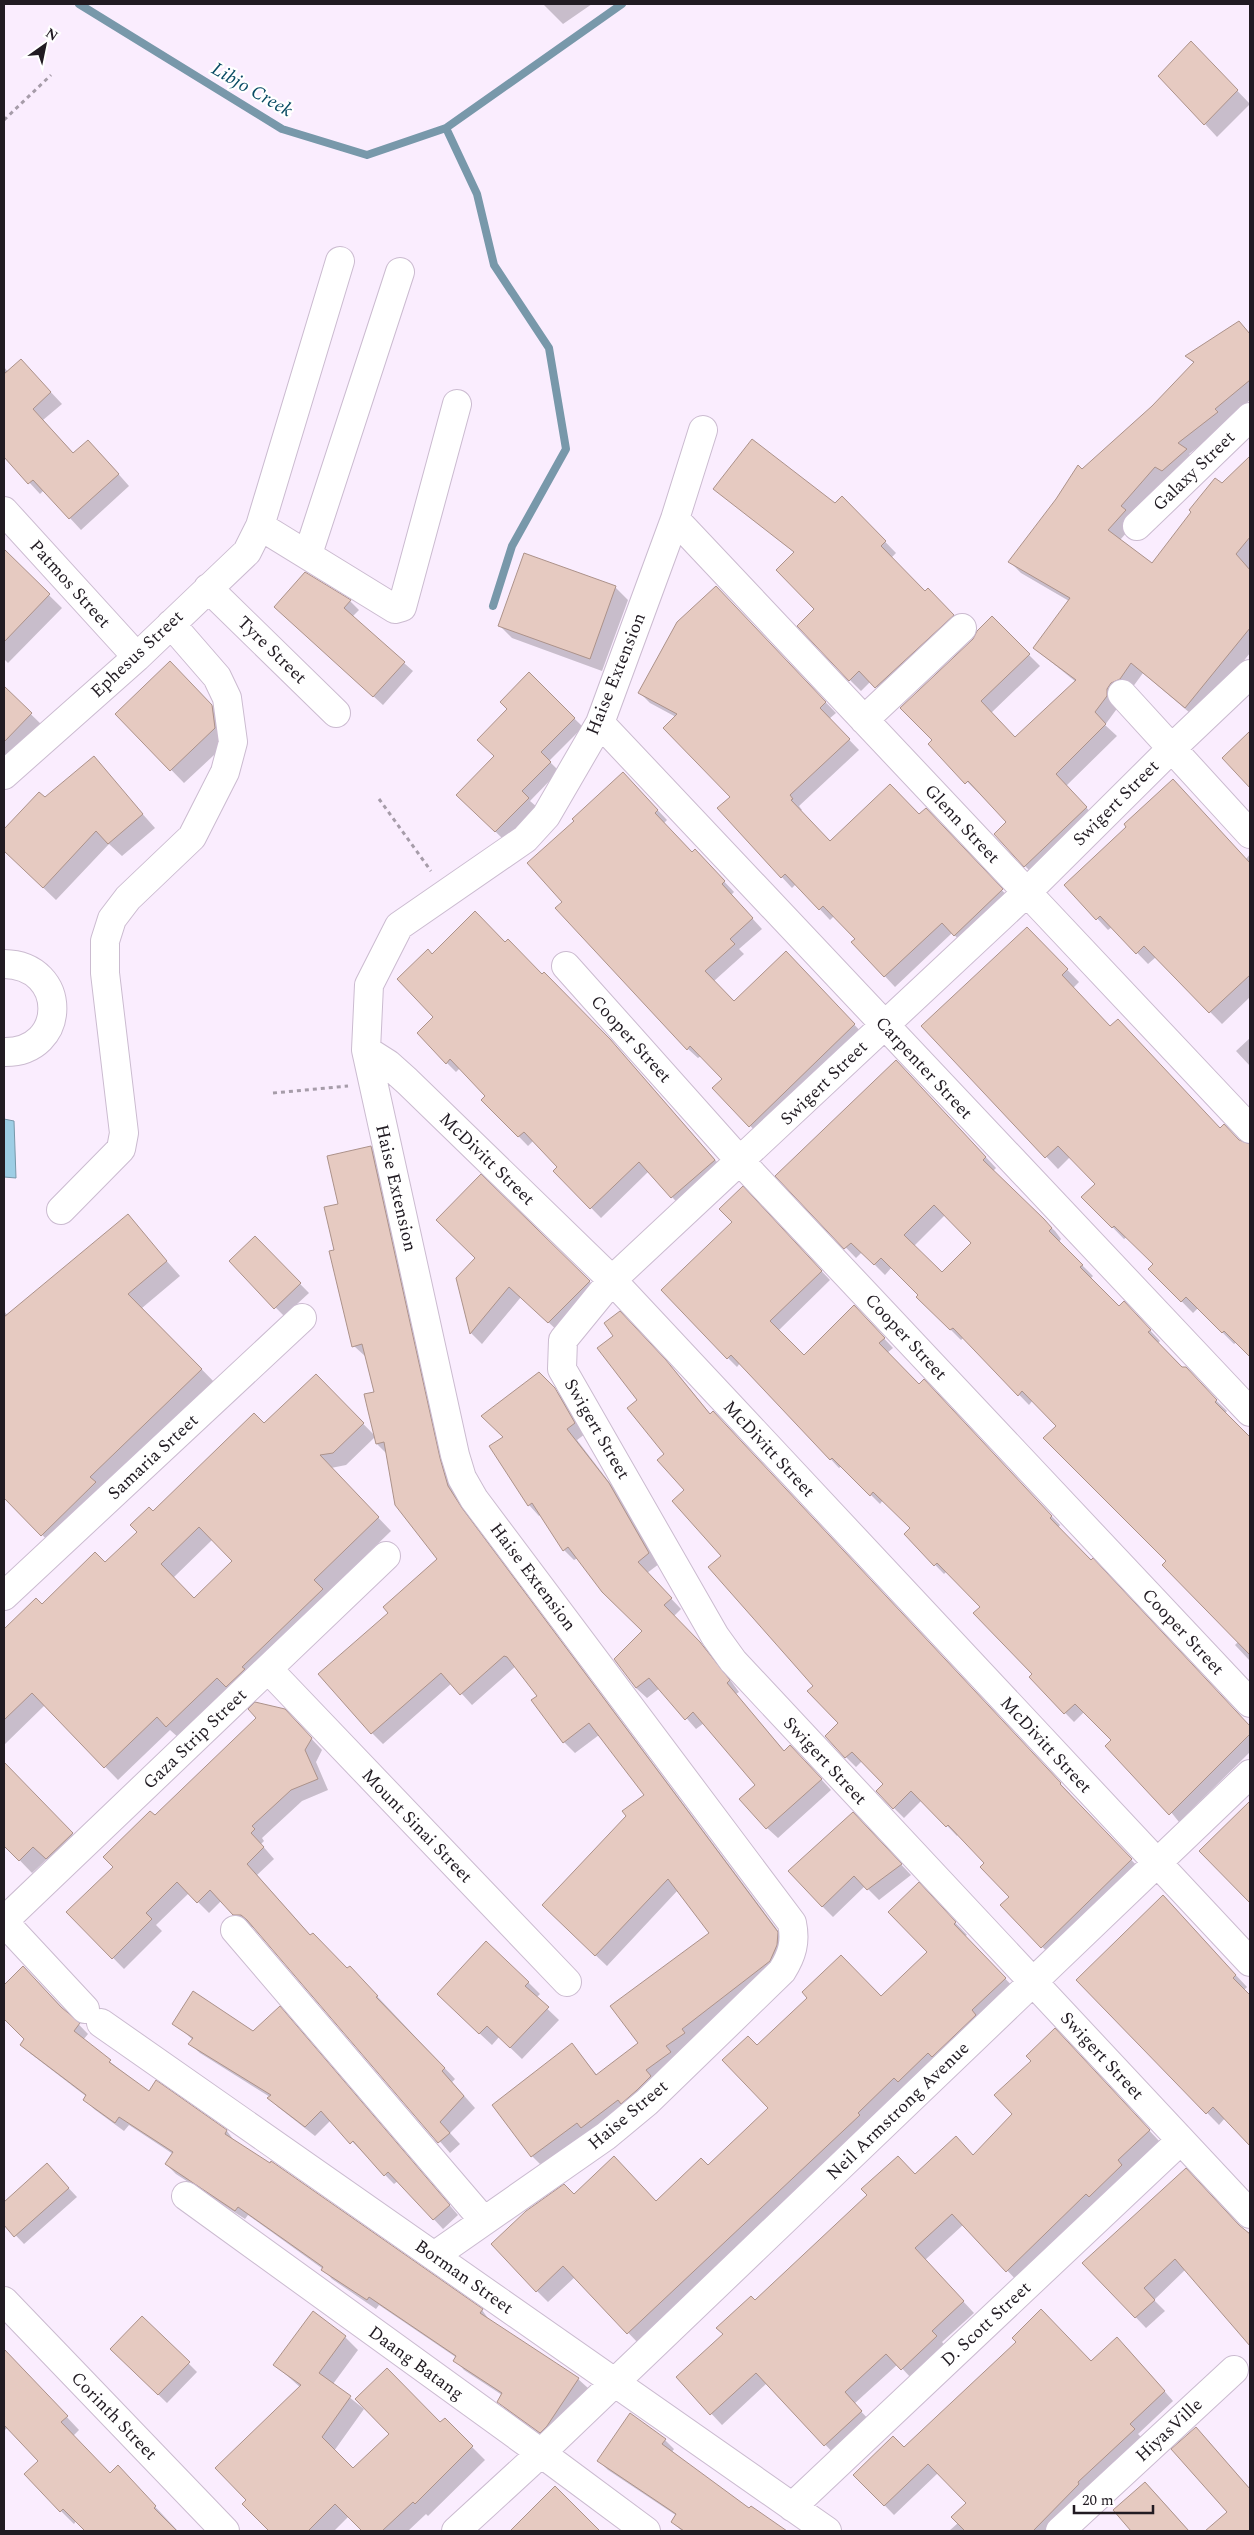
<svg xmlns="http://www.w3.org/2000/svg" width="1254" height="2535" viewBox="0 0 1254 2535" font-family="Spectral,serif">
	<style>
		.water { fill: #9dcee5; stroke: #7898aa }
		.shadow { fill: #0003; fill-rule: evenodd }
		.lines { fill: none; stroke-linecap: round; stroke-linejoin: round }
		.stream { stroke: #7898aa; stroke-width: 8 }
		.building { fill: #e6cac1; stroke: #ac928a; fill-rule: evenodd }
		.minor-casing { stroke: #cbbbd0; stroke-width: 30 }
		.path { stroke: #a69ca9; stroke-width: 3; stroke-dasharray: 4 4; stroke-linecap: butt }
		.minor { stroke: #fff; stroke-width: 28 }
		.labels { text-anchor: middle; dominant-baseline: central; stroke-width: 4.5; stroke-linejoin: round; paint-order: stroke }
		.street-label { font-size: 18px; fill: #211b22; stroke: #fff }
		.water-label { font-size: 19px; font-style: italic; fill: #0a4c64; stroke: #fff }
	</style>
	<rect width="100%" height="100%" fill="#faedfe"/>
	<path class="water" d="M4 1119 14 1121 16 1178 4 1177Z"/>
	<path class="shadow" d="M543 4H592L563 24Z
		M1204 56 1250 104 1217 137 1205 124Z
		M1239 323 1250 334V400L1226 421 1228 424 1189 454 1197 461 1174 482 1167 477 1131 517 1136 522 1120 540 1153 564 1222 485 1250 458V653L1197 719 1143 673 1105 725 1117 736 1066 786 1097 819 1036 877 1025 866 1008 822 929 744 933 740 974 640 992 618 1040 666 991 713 1016 739 1076 682 1034 648 1069 601 1021 573 1010 562 1082 471 1153 407 1194 363 1186 356Z
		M4 367 8 372H32L62 404 43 420 74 454 99 452 129 486 81 530 44 490 40 494 4 455 7 452 4 448Z
		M715 489 835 504 842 497 896 553 891 558 925 593 928 590 964 627 887 698 871 681 861 691 850 680 816 609 795 553Z
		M4 551 62 608 8 663 4 659Z
		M305 573 350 601 359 610 352 617 413 671 383 705 284 615Z
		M615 587 628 600 602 671 512 638 499 625Z
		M726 598 836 713 829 719 859 750 799 806 802 810 800 811 830 842 919 816 936 820 1012 901 965 945 952 933 895 987 853 942 856 939 834 916 830 920 796 884 792 888 719 809 732 797 676 717 650 703 640 693Z
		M170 663 225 719 228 742 184 783 117 714Z
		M529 674 583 727 549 761 559 771 530 801 537 807 504 840 458 795 496 756 509 709Z
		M4 688 44 727 4 768Z
		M1250 733V786L1223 758Z
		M93 758 155 828 122 856 109 844 56 900 4 850V831L39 793 45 799Z
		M633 784 667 820 664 823 692 853 705 861 734 892 731 895 762 929 739 949 744 954 714 981 735 1003 796 962 864 1035 760 1136 714 1088 724 1079 701 1056 698 1058 688 1049 563 902Z
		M1250 854V997L1222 1024 1156 957 1148 964 1112 927 1108 930 1066 885 1246 859Z
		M1027 928 1079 982 1073 988 1110 1028 1220 1130 1246 1145H1250V1355L1237 1342 1234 1344 1198 1308 1193 1313 1153 1272 1154 1263 1127 1237 1124 1239 1083 1197 1096 1184 1070 1157 1058 1169 922 1026Z
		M505 943 619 1050 724 1170 681 1207 649 1171 601 1218 555 1171 559 1167 534 1140 528 1146 483 1100 487 1096 460 1068 456 1072 447 1063 435 1017 432 955Z
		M1250 1038V1066L1236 1051Z
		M906 1072 996 1168 993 1171 1055 1231 1061 1239 1059 1242 1093 1276 1090 1279 1119 1308 1135 1314 1160 1341 1158 1343 1227 1411 1225 1413 1250 1439V1661L1235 1645 1239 1641 1168 1561 1058 1426 1033 1400 1029 1405 964 1337 961 1340 918 1297 920 1295 892 1267 885 1275 862 1252 856 1258 777 1176ZM945 1215 973 1243 942 1273 914 1246Z
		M371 1147 382 1158 459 1498 472 1521 788 1944 681 2063 543 2167 532 2156 572 2045 597 2075 640 2044 711 1933 678 1890 607 1966 554 1916 646 1795 599 1735 575 1753 564 1742 538 1696 516 1666 472 1705 452 1683 383 1744 372 1733 390 1613 438 1559 387 1454 377 1444 375 1437 346 1465 331 1468 391 1531 326 1594 335 1603 180 1739 170 1730 118 1780 45 1705 4 1745V1631L36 1599 42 1605 105 1564 138 1532 153 1513 264 1425 316 1375 375 1436V1393L366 1357 354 1346 335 1251 339 1205ZM213 1539 234 1561 194 1599 173 1578Z
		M481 1176 600 1292 560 1333 521 1297 482 1344 471 1333 457 1278 477 1258Z
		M751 1197 830 1280 778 1331 804 1357 863 1316 893 1348 887 1353 919 1385 933 1390 1060 1525 1058 1528 1101 1569 1250 1727V1752L1179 1822 1113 1740 1084 1712 1074 1722 1030 1677 1034 1674 982 1607 947 1571 944 1574 905 1534 911 1528 883 1500 880 1504 842 1466 839 1468 740 1363 737 1367 728 1358 734 1222Z
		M127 1216 180 1276 142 1308 216 1384 56 1549 4 1496V1311L8 1316Z
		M255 1238 309 1293 284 1316 230 1261Z
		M676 1372 711 1415 723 1423 1070 1794 1069 1795 1141 1870 1052 1957 1002 1905 1011 1897 986 1864 958 1834 957 1836 922 1800 904 1818 894 1808 885 1784 862 1761 856 1767 846 1757 840 1723 723 1556 665 1454Z
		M539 1374 565 1400 585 1434 577 1440 619 1495 659 1564 647 1573 681 1609 674 1616 711 1654 739 1692 736 1694 785 1752 801 1757 831 1790 778 1838 767 1828 757 1785 704 1723 696 1729 660 1688 647 1698 636 1688 644 1631 578 1558 574 1560 564 1550 541 1514 539 1516 529 1505 504 1438Z
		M296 1722 322 1750 316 1762 328 1790 302 1801 262 1838 264 1841 261 1844 274 1859 257 1875 311 1936 347 1970 360 1978 455 2079 452 2082 475 2108 450 2133 460 2144 450 2153 255 1928 245 1925 221 1901 209 1913 189 1893 156 1925 162 1931 124 1969 68 1912 115 1867 155 1817Z
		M4 1765 85 1847 60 1871 47 1859 32 1873 4 1844Z
		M1250 1804V1901L1201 1851Z
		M864 1825 911 1875 879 1900 865 1886 833 1917 822 1906Z
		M930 1896 967 1935 965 1936 1016 1990 639 2344 575 2277 548 2302 537 2291 574 2196 656 2202 709 2167 770 2109 757 2047 881 1998 928 1952Z
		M1174 1909 1247 1987 1244 1990 1250 1997V2145L1225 2118 1219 2125 1077 1980Z
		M23 1967 88 2034 83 2040 149 2093 156 2082 227 2131 235 2142 482 2310 490 2321 578 2379 588 2388 556 2435 550 2441 508 2411 498 2401 502 2395 464 2370 455 2360 457 2358 379 2305 376 2309 332 2279 323 2269 248 2215 245 2219 176 2174 166 2164 173 2154 129 2125 124 2131 94 2109 85 2099 87 2097 31 2054 21 2044 26 2039 4 2017V1987Z
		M528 1982 540 1994 536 1998 559 2020 522 2059 499 2037 492 2045 450 2006Z
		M289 2018 458 2215 443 2229 398 2181 394 2184 331 2120 315 2136 278 2107 269 2098 270 2097 200 2053 190 2044 193 2040 174 2023 253 2032Z
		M1066 2041 1160 2142 1018 2282 964 2224 925 2260 974 2313 942 2342 947 2348 912 2379 898 2364 854 2404 872 2423 836 2456 767 2383 722 2425 677 2377 724 2334 755 2301 916 2176 973 2156 1014 2115Z
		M47 2165 77 2197 24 2244 4 2223V2203Z
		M1186 2170 1250 2236V2344L1186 2269 1154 2300 1165 2311 1146 2328 1084 2263Z
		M142 2317 197 2372 167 2403 111 2349Z
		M345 2337 358 2350 333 2384 364 2409 334 2451 353 2470 445 2420 485 2460 428 2516 426 2514 408 2531H364L349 2516 334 2531H271L244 2504 300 2387 275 2365Z
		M1126 2347 1173 2401 1138 2434 1143 2439 1052 2531H949L958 2523 967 2503 938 2473 894 2515 855 2475 904 2449Z
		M4 2350 79 2430 73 2436 110 2474 130 2480 178 2531H86L76 2521 74 2524 61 2511 40 2461 8 2427 4 2431Z
		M1206 2439 1250 2489V2531H1207L1228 2512Z
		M665 2440 674 2449 671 2453 750 2509 751 2507 785 2531H682L672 2522 677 2516 608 2470 599 2461Z
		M1145 2483 1156 2494 1189 2531H1133L1114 2510Z
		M555 2488 598 2531H512Z"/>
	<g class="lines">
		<path class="stream" d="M79 4 282 129 367 155 446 128 622 4
			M446 128 477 194 494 265 549 348 566 449 512 546 493 606"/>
	</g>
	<path class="building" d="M1191 41 1238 90 1204 125 1158 76Z
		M1239 321 1250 334V380L1215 409 1218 412 1178 443 1187 449 1162 471 1155 467 1121 506 1126 510 1108 530 1152 563 1191 512 1189 510 1215 478 1222 483 1250 456V537L1236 554 1250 570V628L1185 708 1131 663 1120 679 1111 683 1107 689V696L1095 712 1106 724 1056 774 1087 807 1024 867 994 834 1006 822 968 781 965 784 928 744 932 740 900 708 973 639 977 631 992 616 1030 654 981 701 1015 737 1076 680 1033 648 1070 598 1008 562 1056 499 1078 465 1082 469 1152 406 1194 362 1185 356Z
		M21 359 51 392 33 409 73 453 88 440 119 474 69 519 33 480 28 484 4 457V374Z
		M752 439 835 503 842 496 886 541 881 546 925 591 928 588 954 615 875 688 859 671 849 681 797 626 814 609 776 570 794 552 713 489Z
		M4 549 50 594 4 642Z
		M524 553 616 586 590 659 498 626Z
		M305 572 351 600 344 608 405 662 373 697 274 607Z
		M716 586 826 702 820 708 850 739 790 795 793 799 791 800 830 841 890 784 919 814 926 808 1003 889 954 936 942 923 884 977 851 942 855 939 823 906 819 910 785 874 781 878 717 808 730 797 663 728 677 714 638 693 677 622Z
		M170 661 212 705 215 728 170 771 115 714Z
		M529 672 575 718 541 752 551 762 522 791 529 798 495 832 456 795 494 756 477 740 507 709 500 702Z
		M4 686 32 713 4 742Z
		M1250 731V788L1222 758Z
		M94 756 143 814 108 844 96 831 43 888 4 851V829L39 792 45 797Z
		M623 772 658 810 655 813 692 852 695 849 725 881 722 884 753 918 730 939 735 944 705 971 734 1001 786 951 855 1024 749 1127 712 1088 722 1079 690 1046 687 1050 555 908 562 902 527 863 574 821 572 819Z
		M1173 779 1250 863V975L1209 1013 1144 946 1136 954 1100 916 1096 920 1064 885 1126 827 1124 824Z
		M475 911 505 942 508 939 542 974 544 972 610 1039 715 1160 671 1198 639 1162 590 1209 553 1171 557 1167 524 1132 518 1137 481 1100 485 1096 450 1059 446 1064 417 1033 433 1017 397 979 428 949 432 954Z
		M1027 927 1068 969 1062 975 1110 1026 1118 1019 1220 1128 1224 1124 1239 1140 1250 1144V1357L1224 1331 1222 1333 1186 1297 1181 1302 1148 1269 1153 1264 1114 1226 1112 1228 1081 1197 1095 1184 1058 1146 1045 1158 921 1026Z
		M896 1060 986 1157 983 1160 1044 1219 1052 1228 1049 1231 1083 1265 1080 1267 1119 1306 1124 1301 1151 1330 1148 1332 1182 1367H1186L1217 1400 1215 1402 1250 1437V1655L1162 1565 1166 1561 1043 1438 1056 1426 1022 1391 1018 1396 953 1328 950 1330 916 1297 918 1295 881 1258 874 1265 851 1243 844 1249 775 1176ZM934 1205 971 1243 942 1272 904 1235Z
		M371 1146 440 1458 448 1486 462 1508 778 1932 777 1945 770 1961 682 2029 685 2033 666 2046 671 2052 646 2070 651 2076 637 2090 621 2104 618 2100 581 2128 577 2123 531 2157 492 2105 572 2043 596 2075 638 2043 610 2006 709 1933 668 1879 595 1956 542 1905 626 1816 622 1811 644 1795 589 1723 563 1743 531 1700 537 1696 507 1657 504 1656 460 1695 441 1673 371 1734 318 1674 388 1613 383 1607 437 1559 395 1505 384 1442 376 1444 368 1411 364 1394 374 1392 362 1344 352 1347 329 1251 334 1250 324 1207 338 1204 327 1156Z
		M481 1174 590 1281 548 1323 509 1287 470 1334 456 1278 475 1258 436 1220Z
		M743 1186 822 1271 770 1321 804 1355 854 1305 885 1338 879 1343 919 1384 924 1379 1052 1516 1050 1518 1091 1560 1093 1558 1250 1726V1734L1169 1815 1105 1746 1111 1740 1075 1704 1064 1714 1029 1677 1032 1674 973 1613 980 1607 937 1563 934 1566 904 1534 910 1528 873 1492 870 1496 832 1458 830 1460 731 1355 727 1359 661 1290 732 1222 719 1209Z
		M128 1214 167 1261 128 1294 202 1369 90 1477 96 1482 41 1536 4 1498V1317Z
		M255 1236 301 1283 274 1309 229 1261Z
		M620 1311 666 1360 710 1414 713 1411 1061 1783 1060 1784 1132 1859 1041 1948 1000 1905 1009 1897 980 1867 984 1863 948 1825 946 1827 911 1791 893 1809 876 1791 883 1784 852 1752 845 1758 825 1736 838 1723 807 1691 813 1686 708 1567 721 1556 672 1501 684 1490 657 1460 664 1454 627 1408 637 1400 597 1348 613 1336 604 1323Z
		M539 1372 555 1388 575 1423 567 1429 609 1483 649 1553 638 1562 672 1598 664 1605 700 1642 730 1680 727 1683 784 1751 790 1745 822 1779 766 1829 739 1799 755 1785 693 1712 685 1720 649 1678 636 1688 614 1659 642 1631 602 1592 568 1547 563 1551 532 1503 528 1506 489 1446 503 1437 481 1416Z
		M316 1374 364 1423 333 1453 320 1455 379 1517 314 1580 323 1589 242 1667 245 1669 226 1687 217 1678 166 1727 157 1717 104 1768 32 1693 4 1720V1629L36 1598 42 1604 95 1552 105 1562 137 1532 130 1525 149 1507 153 1511 254 1413 264 1423ZM199 1527 232 1561 194 1598 161 1564Z
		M255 1702 285 1709 312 1738 305 1750 318 1779 291 1790 252 1826 255 1829 251 1833 264 1847 247 1864 310 1935 313 1933 347 1968 350 1966 378 1996 376 1997 445 2068 442 2071 464 2096 440 2122 450 2133 438 2143 247 1920 241 1915H233L210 1890 197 1903 177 1882 146 1913 152 1919 112 1959 66 1912 113 1867 103 1857 150 1811 155 1815 256 1718 248 1709Z
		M4 1762 73 1833 46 1859 33 1847 19 1861 4 1846Z
		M1250 1801V1903L1199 1851Z
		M853 1812 902 1864 867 1890 854 1876 822 1907 788 1871Z
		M919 1882 956 1922 954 1924 1006 1978 972 2010 976 2015 932 2057 928 2053 898 2082 894 2078 858 2113 860 2115 627 2334 563 2266 536 2292 491 2244 526 2211 564 2184 574 2194 614 2156 656 2201 701 2158 708 2165 768 2108 722 2060 748 2036 757 2045 807 1998 802 1992 841 1955 881 1996 927 1952 888 1912Z
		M1163 1895 1236 1975 1233 1978 1250 1995V2146L1213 2107 1206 2114 1076 1980Z
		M486 1941 529 1982 525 1986 549 2007 510 2048 487 2026 479 2034 437 1994Z
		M23 1966 61 2007 80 2023 74 2031 111 2060 109 2062 149 2091 156 2080 227 2130 225 2134 270 2163 271 2161 483 2309 480 2313 579 2378 547 2426 540 2433 497 2402 502 2393 453 2361 456 2356 369 2297 367 2300 321 2270 323 2267 238 2207 235 2211 165 2164 173 2152 119 2117 115 2123 83 2100 86 2095 20 2045 24 2039 4 2019V1985Z
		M193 1991 253 2031 280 2006 450 2205 433 2220 388 2172 384 2176 353 2141 350 2144 321 2111 305 2127 267 2098 271 2095 188 2044 193 2038 172 2024Z
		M1055 2028 1150 2130 1118 2160 1122 2165 1089 2197 1086 2194 1006 2272 952 2214 915 2248 964 2301 932 2331 937 2336 901 2370 886 2354 845 2392 862 2411 824 2446 756 2373 710 2415 676 2377 723 2334 716 2328 751 2296 755 2300 867 2195 861 2189 898 2156 915 2174 956 2136 973 2155 1012 2114 994 2095 1031 2061 1026 2056Z
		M47 2163 69 2188 14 2237 4 2225V2202Z
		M1186 2168 1239 2225 1250 2234V2346L1175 2259 1144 2288 1155 2300 1135 2318 1082 2263Z
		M1041 2309 1091 2361 1117 2337 1165 2391 1130 2424 1135 2429 1078 2482 1079 2484 1033 2531H965L951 2517 966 2503 928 2464 884 2506 853 2475 893 2436 904 2447 1016 2342 1012 2338Z
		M313 2311 346 2336 319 2373 351 2396 322 2437 353 2468 389 2434 355 2399 387 2368 440 2422 445 2418 473 2446 415 2504 413 2502 382 2531H362L335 2504 308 2531H269L242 2504 246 2500 215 2468 301 2385 273 2365Z
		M142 2316 190 2362 158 2395 110 2349Z
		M4 2349 68 2416 61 2422 110 2473 118 2465 156 2506 154 2508 177 2531H85L63 2509 60 2512 24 2474 38 2461 4 2425Z
		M630 2413 666 2439 662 2444 749 2508 751 2506 787 2531H684L671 2522 676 2514 597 2461Z
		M1196 2427 1250 2489V2531H1205L1227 2512 1171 2449Z
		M1145 2482 1189 2531H1131L1113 2510Z
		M555 2486 600 2531H510Z"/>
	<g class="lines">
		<defs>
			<path id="minor" d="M4 511 137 657
				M675 519 1250 1129
				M260 526 395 609 402 607 457 404
				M1137 526 1250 417
				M308 554 400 272
				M208 588 336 713
				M1250 674 1172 748 1026 893 612 1280 563 1340 562 1369 715 1636 733 1661 1250 2214
				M1122 694 1250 834
				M864 720 962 628
				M600 723 1250 1412
				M4 775 137 657 247 552 260 526 340 261
				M4 964C69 965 68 1053 4 1052
				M566 966 741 1162 1250 1703
				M366 1050 388 1064 407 1081 612 1280 1250 1962
				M61 1210 121 1149 124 1133 105 973V941L112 919 128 898 192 837 225 772 233 742 227 698 217 677 171 624
				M4 1596 302 1318
				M268 1669 567 1982
				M4 1921 386 1556
				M4 1922 85 2009
				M235 1930 484 2221
				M101 2023 827 2531
				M186 2196 541 2453 646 2531
				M434 2256 606 2136 647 2102 782 1971C792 1955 796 1942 792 1923L474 1499 462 1478 455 1455 366 1050 369 985 399 926 525 839 546 816 600 723 675 519 703 430
				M4 2301 225 2531
				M792 2507 1180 2141
				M456 2531 541 2453 1250 1774
				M1060 2531 1234 2370"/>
		</defs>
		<use href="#minor" class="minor-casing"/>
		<path class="path" d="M4 120 51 75
			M379 799 431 871
			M273 1093 348 1086"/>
		<use href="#minor" class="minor"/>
	</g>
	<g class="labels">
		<g class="street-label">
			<text transform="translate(1194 471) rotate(-44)">Galaxy Street</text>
			<text transform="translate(70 584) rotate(48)">Patmos Street</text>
			<text transform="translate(272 650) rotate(44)">Tyre Street</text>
			<text transform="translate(137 654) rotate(-43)">Ephesus Street</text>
			<text transform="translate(616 674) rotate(-68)">Haise Extension</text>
			<text transform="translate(1116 803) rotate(-45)">Swigert Street</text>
			<text transform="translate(962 824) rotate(47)">Glenn Street</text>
			<text transform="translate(631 1039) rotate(48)">Cooper Street</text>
			<text transform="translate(924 1068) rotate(47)">Carpenter Street</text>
			<text transform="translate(824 1083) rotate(-44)">Swigert Street</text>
			<text transform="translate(487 1159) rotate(44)">McDivitt Street</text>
			<text transform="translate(396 1188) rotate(77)">Haise Extension</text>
			<text transform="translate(906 1337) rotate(47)">Cooper Street</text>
			<text transform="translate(597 1429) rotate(60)">Swigert Street</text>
			<text transform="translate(769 1449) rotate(47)">McDivitt Street</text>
			<text transform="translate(153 1457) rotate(-43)">Samaria Srteet</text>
			<text transform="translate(533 1577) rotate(53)">Haise Extension</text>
			<text transform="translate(1183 1632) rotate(47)">Cooper Street</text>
			<text transform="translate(195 1739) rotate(-44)">Gaza Strip Street</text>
			<text transform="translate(1046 1745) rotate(47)">McDivitt Street</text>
			<text transform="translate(825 1761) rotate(47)">Swigert Street</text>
			<text transform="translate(417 1826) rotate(46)">Mount Sinai Street</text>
			<text transform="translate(1102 2056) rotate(47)">Swigert Street</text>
			<text transform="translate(898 2111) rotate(-44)">Neil Armstrong Avenue</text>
			<text transform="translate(628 2115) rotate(-40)">Haise Street</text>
			<text transform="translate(464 2277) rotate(35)">Borman Street</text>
			<text transform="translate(986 2324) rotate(-43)">D. Scott Street</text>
			<text transform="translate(416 2363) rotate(36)">Daang Batang</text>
			<text transform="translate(114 2416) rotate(46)">Corinth Street</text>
			<text transform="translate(1169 2430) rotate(-43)">HiyasVille</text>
		</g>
		<g class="water-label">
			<text transform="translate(252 90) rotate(30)">Libjo Creek</text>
		</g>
	</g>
	<rect width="1254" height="2535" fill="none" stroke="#211b22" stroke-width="10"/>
	<g transform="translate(45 45) rotate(33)" stroke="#ffffff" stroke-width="4" paint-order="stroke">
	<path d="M0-4L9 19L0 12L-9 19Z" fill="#211b22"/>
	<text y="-8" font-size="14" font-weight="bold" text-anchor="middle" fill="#211b22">N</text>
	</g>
	<path d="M1074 2505v8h79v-8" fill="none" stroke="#211b22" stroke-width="2.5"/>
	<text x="1082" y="2505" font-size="15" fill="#211b22" stroke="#ffffff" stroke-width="4" paint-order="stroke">20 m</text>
</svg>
